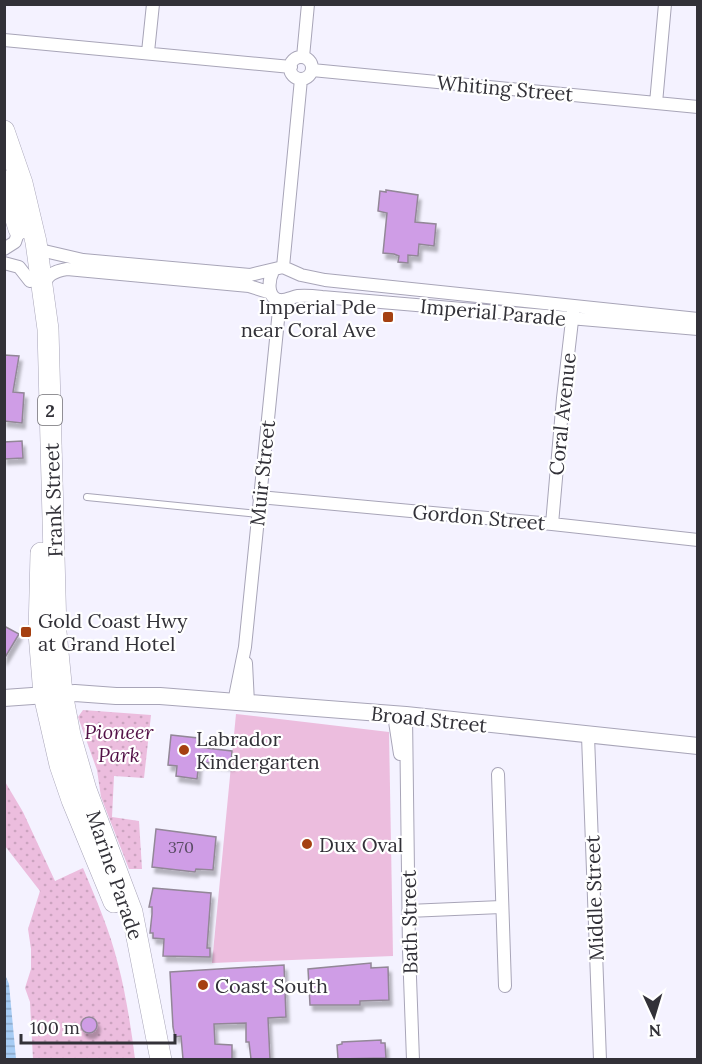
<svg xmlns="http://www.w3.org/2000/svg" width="702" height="1064" viewBox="0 0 702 1064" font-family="Lora,serif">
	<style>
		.park { fill: url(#park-dots) }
		.garden { fill: #ecbdde }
		.water { fill: url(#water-rules) }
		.building { fill: #cf9de6; stroke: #928797; stroke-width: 1.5; filter: url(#shadow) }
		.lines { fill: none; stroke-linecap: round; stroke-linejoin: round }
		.lane-casing { stroke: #a8a5b8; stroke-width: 8 }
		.street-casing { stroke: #a8a5b8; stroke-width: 14 }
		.secondary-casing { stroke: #a8a5b8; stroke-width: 18 }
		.highway-casing { stroke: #a8a5b8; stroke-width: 22 }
		.lane { stroke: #fff; stroke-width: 6 }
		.street { stroke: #fff; stroke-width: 12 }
		.secondary { stroke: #fff; stroke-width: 16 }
		.highway { stroke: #fff; stroke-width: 21 }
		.poi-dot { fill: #a54011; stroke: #fff; stroke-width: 2 }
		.labels { text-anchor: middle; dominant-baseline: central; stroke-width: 4.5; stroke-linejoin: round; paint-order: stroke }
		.number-label { font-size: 16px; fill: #594c64 }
		.shield { fill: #fff; stroke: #706f74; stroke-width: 1.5 }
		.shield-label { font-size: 18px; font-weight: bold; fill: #323138 }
		.street-label { font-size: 20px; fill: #323138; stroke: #fff }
		.poi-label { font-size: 20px; fill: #323138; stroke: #fff; text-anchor: start }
		.park-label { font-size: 20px; font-style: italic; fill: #531147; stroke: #fff }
	</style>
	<defs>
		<pattern id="park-dots" width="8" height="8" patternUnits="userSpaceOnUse" patternTransform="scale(1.5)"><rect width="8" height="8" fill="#ecbdde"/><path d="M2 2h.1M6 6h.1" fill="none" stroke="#cba3bf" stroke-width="1.8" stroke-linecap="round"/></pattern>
		<pattern id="water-rules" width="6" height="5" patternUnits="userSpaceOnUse" patternTransform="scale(1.5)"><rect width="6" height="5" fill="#a7ccf4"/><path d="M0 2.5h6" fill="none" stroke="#89a6c7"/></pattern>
		<filter id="shadow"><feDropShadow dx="3" dy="5.5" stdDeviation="1.5" flood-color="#0004"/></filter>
	</defs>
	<rect width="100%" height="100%" fill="#f4f2ff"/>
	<path class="park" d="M83 710 151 715 144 778 114 776 112 817 139 821 142 869H129L101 797 97 770 78 717Z
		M4 780 23 812 55 881 83 868C96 899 110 931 118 964 126 995 131 1027 135 1059H33L30 1002 25 988 31 969V949L28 929 40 891 5 846Z"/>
	<path class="garden" d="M236 714 389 732 393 956 212 963Z"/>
	<path class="water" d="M4 972 9 984 16 1059H5Z"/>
	<path class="building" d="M386 190 418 195 415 222 436 224 434 246 419 244 418 256 408 255V263L398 262 399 256 394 254 383 253 387 213 378 211 380 191 386 192Z
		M4 355 19 356 13 392 24 393 22 423 4 421Z
		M22 441 23 458 4 459V442Z
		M4 626 19 634 4 659Z
		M171 735 198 738 197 747 232 751 231 765 199 762 197 779 176 776 177 766 168 765Z
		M156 829 216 837 213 870 196 869 195 872 152 867Z
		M153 888 211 893 207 948H210V957L163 956 164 939 153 938V933H150L152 914V907H149Z
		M371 963V968L388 967 389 1000 360 1001V1005H310L308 969Z
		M284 965 286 1017 268 1018 270 1059H251L249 1042H246V1023L214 1024 215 1044 232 1045V1059H183L181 1036 175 1037 173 1027 170 972Z
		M81 1025a8 8 0 1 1 16 0a8 8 0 1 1-16 0Z
		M381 1040V1043H385L386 1058 338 1059 337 1045 342 1044V1042Z"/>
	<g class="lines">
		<defs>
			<path id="lane" d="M87 497 258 514"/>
			<path id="street" d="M4 40 291 67
				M148 52 153 4
				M303 57 308 4
				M290 68a11 11 0 1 1 22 0a11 11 0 1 1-22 0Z
				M312 70 698 107
				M656 103 665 4
				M36 243 40 250 83 260 250 275 283 267 301 275 325 280 698 319
				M4 249 15 242 19 230
				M4 263 19 267 30 281
				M283 267 301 79
				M273 271C269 279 266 297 279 300 285 301 292 297 298 296 306 295 314 296 322 297L698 329
				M44 288C45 275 55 271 67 269L249 286 271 293
				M259 497 552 524 698 540
				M552 524 563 398 573 312
				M246 663 248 703
				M234 702 245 647 280 300
				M394 715 400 754
				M406 715 409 950 413 1060
				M588 736 600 1060
				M498 774 505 986
				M408 911 501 907"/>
			<path id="secondary" d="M4 698 75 693 116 696H160L406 715 698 746"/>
			<path id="highway" d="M4 131 22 183 36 242 48 329 56 632 62 693 70 735 86 790 132 912 161 1060
				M4 181 19 229
				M41 553 39 633 44 695 60 765 72 800 114 902"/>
		</defs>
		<use href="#lane" class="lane-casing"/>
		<use href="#street" class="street-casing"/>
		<use href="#secondary" class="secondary-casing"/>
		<use href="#highway" class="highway-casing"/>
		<use href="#lane" class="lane"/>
		<use href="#street" class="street"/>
		<use href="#secondary" class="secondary"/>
		<use href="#highway" class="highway"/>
	</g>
	<g class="poi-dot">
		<rect x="382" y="311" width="12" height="12" rx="3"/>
		<rect x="20" y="626" width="12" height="12" rx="3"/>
		<circle cx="184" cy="750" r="6"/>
		<circle cx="307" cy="844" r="6"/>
		<circle cx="203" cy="985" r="6"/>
	</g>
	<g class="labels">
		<g class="number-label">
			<text x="181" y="847">370</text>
		</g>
		<rect class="shield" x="38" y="395" width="24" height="30" rx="4.5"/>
		<g class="shield-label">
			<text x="50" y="410">2</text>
		</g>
		<g class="street-label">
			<text transform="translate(505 88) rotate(5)">Whiting Street</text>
			<text transform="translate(493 312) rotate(5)">Imperial Parade</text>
			<text transform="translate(562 414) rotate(-84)">Coral Avenue</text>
			<text transform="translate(262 473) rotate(-84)">Muir Street</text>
			<text transform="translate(53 500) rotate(-92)">Frank Street</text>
			<text transform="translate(479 517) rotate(5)">Gordon Street</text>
			<text transform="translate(429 719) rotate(6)">Broad Street</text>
			<text transform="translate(115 875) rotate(71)">Marine Parade</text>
			<text transform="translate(594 898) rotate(-92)">Middle Street</text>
			<text transform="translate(409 922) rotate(-91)">Bath Street</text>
		</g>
		<g class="poi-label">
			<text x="376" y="306" text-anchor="end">Imperial Pde<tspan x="376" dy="23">near Coral Ave</tspan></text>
			<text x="38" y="620">Gold Coast Hwy<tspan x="38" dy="23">at Grand Hotel</tspan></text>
			<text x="196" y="738">Labrador<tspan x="196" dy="23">Kindergarten</tspan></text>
			<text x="319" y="844">Dux Oval</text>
			<text x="215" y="985">Coast South</text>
		</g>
		<g class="park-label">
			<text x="119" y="731">Pioneer<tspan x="119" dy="23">Park</tspan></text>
		</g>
	</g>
	<rect width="702" height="1064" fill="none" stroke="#323138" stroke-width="12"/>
	<g transform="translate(654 1016) rotate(176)" stroke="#ffffff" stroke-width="4.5" paint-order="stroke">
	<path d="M0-4.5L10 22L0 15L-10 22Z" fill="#323138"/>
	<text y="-9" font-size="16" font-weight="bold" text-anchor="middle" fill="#323138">N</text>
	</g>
	<path d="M21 1034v9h154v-9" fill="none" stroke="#323138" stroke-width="3"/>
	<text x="30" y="1034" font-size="18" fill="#323138" stroke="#ffffff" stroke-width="4.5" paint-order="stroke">100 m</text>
</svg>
